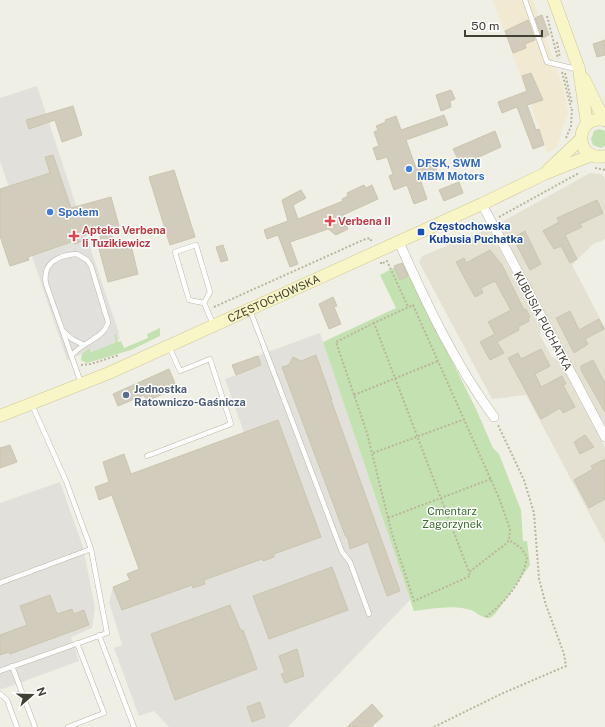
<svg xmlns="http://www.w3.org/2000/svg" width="605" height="727" viewBox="0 0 605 727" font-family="'Public Sans',sans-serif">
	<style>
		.residential { fill: #e4e1d3 }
		.commercial { fill: #f1e9d1 }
		.industrial { fill: #e2e0da }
		.green { fill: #c3e1b1 }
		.parking { fill: #e1e0dd }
		.building { fill: #d1ccbb; stroke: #cbc5af }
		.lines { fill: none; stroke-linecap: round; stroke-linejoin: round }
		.lane-casing { stroke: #bbb8a8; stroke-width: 5.5 }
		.street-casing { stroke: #bbb8a8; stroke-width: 10 }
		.secondary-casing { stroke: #ccc798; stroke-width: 13 }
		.path { stroke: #bbb59b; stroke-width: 2; stroke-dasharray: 2 2; stroke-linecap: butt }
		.lane { stroke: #fff; stroke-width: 4.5 }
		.street { stroke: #fff; stroke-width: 9 }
		.secondary { stroke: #f8f5c7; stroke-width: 12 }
		.shop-dot { fill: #3f7fe0; stroke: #fff; stroke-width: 1.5 }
		.health-dot { fill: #e0444e; stroke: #fff; stroke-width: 1.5 }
		.transit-dot { fill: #1a4fb4; stroke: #fff; stroke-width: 1.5 }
		.service-dot { fill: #5c6f8a; stroke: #fff; stroke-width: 1.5 }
		.labels { text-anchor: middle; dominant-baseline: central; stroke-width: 3; stroke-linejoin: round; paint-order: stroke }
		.shop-label { font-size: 11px; font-weight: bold; fill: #366cbe; stroke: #fff; text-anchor: start }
		.health-label { font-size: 11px; font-weight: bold; fill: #be3a42; stroke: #fff; text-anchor: start }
		.transit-label { font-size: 11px; font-weight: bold; fill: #164399; stroke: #fff; text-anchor: start }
		.street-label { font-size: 11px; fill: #423f35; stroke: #fff }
		.service-label { font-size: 11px; font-weight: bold; fill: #4e5e75; stroke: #fff; text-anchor: start }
		.park-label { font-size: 11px; fill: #3c6d2f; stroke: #fff }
	</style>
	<rect width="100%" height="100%" fill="#f0efe5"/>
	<path class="residential" d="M590 173 602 174 605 180V239L592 245 572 265 605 328V427L498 224Z
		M489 229 541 327 540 335 552 357 559 361 605 448V543L526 395 492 399 419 262 422 256Z"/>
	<path class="commercial" d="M493 0H533L563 87 568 112 557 147 548 153Z"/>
	<path class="industrial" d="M37 86 120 339 67 360 0 161V98Z
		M320 333 410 600 288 727H169L154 711 139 716 114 648 122 645 109 602 113 587 130 580 127 574 139 569 111 495 248 444 225 379 236 375 232 365Z
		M60 482 83 547 95 608 92 628 71 637 79 661 0 690V503Z"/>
	<path class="green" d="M599 129 605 131V146L601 148 593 145 591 139 594 131Z
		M403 263 476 409 493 448 499 454 521 510 523 541H527L530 565 495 614 490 618C479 618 476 610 467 609 450 605 431 609 414 611L323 342 396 308 380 275Z
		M160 328V336L131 350 87 363 81 360 82 354 90 348 91 352 116 342 114 335 119 333 116 335 118 342 121 341 124 348 148 338 147 334Z"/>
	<path class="parking" d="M88 242 119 333 114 335 116 342 91 352 88 345 68 353 36 261Z"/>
	<path class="building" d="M542 15 549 35 542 38 535 18Z
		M528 20 535 40 525 44 526 48 513 53 505 31Z
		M605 40V55L597 57 593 44Z
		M531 73 543 100 527 105 536 130 539 129 544 145 533 149 517 107 502 113 498 102 527 91 522 76Z
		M451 90 455 99 450 101 451 107 441 111 436 95Z
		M73 106 82 135 62 142 55 120 29 129 26 120Z
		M444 115 448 125 406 140 416 168 432 161 438 173 421 182 427 199 414 204 407 185 394 190 389 176 393 174 387 157 377 160 373 148 379 146 374 132 378 130 376 126 386 122 385 120 396 116 401 130Z
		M495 131 501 147 461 165 453 149Z
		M53 155 71 208 111 197 119 226 110 229 115 245 130 241 138 274 108 282 99 249 103 248 99 232 81 236 82 241 75 244 74 241 28 257 29 260 10 266 0 236V189L50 173 45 157Z
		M174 170 195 237 170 245 149 177Z
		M459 182 463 193 444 201 439 190Z
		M364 185 366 188 372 185 378 199 343 215 348 229 336 235 328 229 290 242 298 264 290 267 278 235 267 239 264 230 288 221 282 200 301 190 306 198 293 205 298 219 343 201 342 199 348 196 347 193Z
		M597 200 603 213 580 224 582 227 565 235 577 259 570 263 561 246 554 249 543 231 559 222 557 218Z
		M525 231 541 264 530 270 513 238Z
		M223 245 228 260 221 262 216 247Z
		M490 250 502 265 524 310 526 309 530 317 528 318 529 321 518 327 519 330 497 342 504 353 490 360 480 342 495 334 488 322 511 310 495 281 481 288 483 293 475 297 456 262 464 258 466 263Z
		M402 263 408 276 400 280 394 266Z
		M333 297 337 306 334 307 341 324 329 329 319 304Z
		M570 311 579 330 599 319 604 329 585 339 588 344 574 353 556 318Z
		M541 349 550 366 535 374 541 387 562 376 566 384 563 385 575 407 563 413 560 408 541 419 508 358 518 353 521 359Z
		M316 355 332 400H331L400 591 387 596 368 542 350 549 348 539 345 535 282 367 289 365 293 357 301 361Z
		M258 356 261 365 236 375 232 365Z
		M593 360 605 383V412L581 370V366Z
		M169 369 177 388 147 401 144 395 118 406 113 394Z
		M278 420 321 537 274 554V557L263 561 262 559 204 580 205 584 193 588 192 585 122 610 113 587 130 580 127 574 139 569 112 495 99 500 95 487 109 482 103 462 124 454 131 474Z
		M585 435 594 447 580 454 574 442Z
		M10 445 17 462 0 468V448Z
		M605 459V499L589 508 574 480 593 469 591 466Z
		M332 567 348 610 269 639 253 596Z
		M50 595 57 614 72 609 74 614 84 610 89 625 10 654 9 652 0 655V635L27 625 20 606Z
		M230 605 241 631 243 630 257 669 175 700 151 634Z
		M297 649 304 676 285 683 281 674 285 673 279 656Z
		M260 702 265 717 252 722 247 707Z
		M372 704 383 716 371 727H347Z"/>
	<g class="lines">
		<defs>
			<path id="lane" d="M525 0 547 62 576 69
				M204 303 189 300 175 252 196 245 210 292 204 303 213 324
				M250 310 342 552 350 562 369 614
				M63 331 72 339 82 344
				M71 356C82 342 105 338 108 322L91 266 87 260 77 254C58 255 42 263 46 284L81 383
				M147 456 231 424 210 359 180 371 169 346
				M0 583 91 549
				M99 635 134 727
				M12 666 35 727
				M0 671 107 633 91 549 66 481 32 405
				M0 694 7 700 17 727
				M68 727 104 713 77 643"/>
			<path id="street" d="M482 204 605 437
				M399 242C426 303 455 364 494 417"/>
			<g id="secondary">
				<path d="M554 0 579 69 587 124"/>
				<path d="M584 79 604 120"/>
				<path d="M605 120C573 114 574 163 605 156"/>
				<path d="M548 170 581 139"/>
				<path id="s1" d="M0 416 109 373 482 204 544 174 592 155"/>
			</g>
		</defs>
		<use href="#lane" class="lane-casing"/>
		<use href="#street" class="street-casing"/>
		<use href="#secondary" class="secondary-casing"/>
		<path class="path" d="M547 16 558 59
			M557 42 560 58
			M562 72 571 108
			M565 73 572 104
			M566 138 571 126 572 108
			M595 168 605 170
			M499 217 579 173
			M381 262V264L387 261 408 307
			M413 305 499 498 510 529 509 540 507 543 469 572 374 323Z
			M214 307 363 240 370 238 372 243
			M374 323 336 342 367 433 392 534 414 601 470 576 469 573
			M81 365 91 364 119 355
			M354 395 438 361
			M373 453 465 419
			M388 518 491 479
			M486 617C504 603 524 581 527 557L521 548 509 540
			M434 727 501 694 566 666 564 654 546 605 539 579 534 513 524 480 498 425"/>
		<use href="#lane" class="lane"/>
		<use href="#street" class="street"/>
		<use href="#secondary" class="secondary"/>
	</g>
	<g class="shop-dot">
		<circle cx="409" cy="169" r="4"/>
		<circle cx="50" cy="212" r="4"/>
	</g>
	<g class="health-dot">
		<path d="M328 215h4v4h4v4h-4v4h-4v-4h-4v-4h4z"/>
		<path d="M72 230h4v4h4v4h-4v4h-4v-4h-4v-4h4z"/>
	</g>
	<rect class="transit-dot" x="417" y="228" width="8" height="8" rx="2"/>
	<circle class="service-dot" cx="126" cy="395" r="4"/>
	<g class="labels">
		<g class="shop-label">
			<text x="417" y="163">DFSK, SWM<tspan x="417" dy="13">MBM Motors</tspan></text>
			<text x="58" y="212">Społem</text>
		</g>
		<g class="health-label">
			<text x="338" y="221">Verbena II</text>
			<text x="82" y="230">Apteka Verbena<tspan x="82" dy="13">Ii Tuzikiewicz</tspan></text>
		</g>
		<g class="transit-label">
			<text x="429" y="226">Częstochowska<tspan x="429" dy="13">Kubusia Puchatka</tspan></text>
		</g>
		<g class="street-label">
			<text stroke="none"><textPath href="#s1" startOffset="298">CZĘSTOCHOWSKA</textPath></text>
			<text transform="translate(543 321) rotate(62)">KUBUSIA PUCHATKA</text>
		</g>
		<g class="service-label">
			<text x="134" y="389">Jednostka<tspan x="134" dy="13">Ratowniczo-Gaśnicza</tspan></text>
		</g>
		<g class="park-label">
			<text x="452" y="511">Cmentarz<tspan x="452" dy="13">Zagorzynek</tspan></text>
		</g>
	</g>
	<g transform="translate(32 695) rotate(70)" stroke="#ffffff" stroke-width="3" paint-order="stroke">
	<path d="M0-3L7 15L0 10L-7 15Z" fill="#423f35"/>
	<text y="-6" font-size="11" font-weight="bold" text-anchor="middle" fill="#423f35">N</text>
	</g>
	<path d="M465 30v6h77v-6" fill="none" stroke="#423f35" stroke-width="2"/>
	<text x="471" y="30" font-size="12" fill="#423f35" stroke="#ffffff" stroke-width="3" paint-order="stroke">50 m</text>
</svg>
